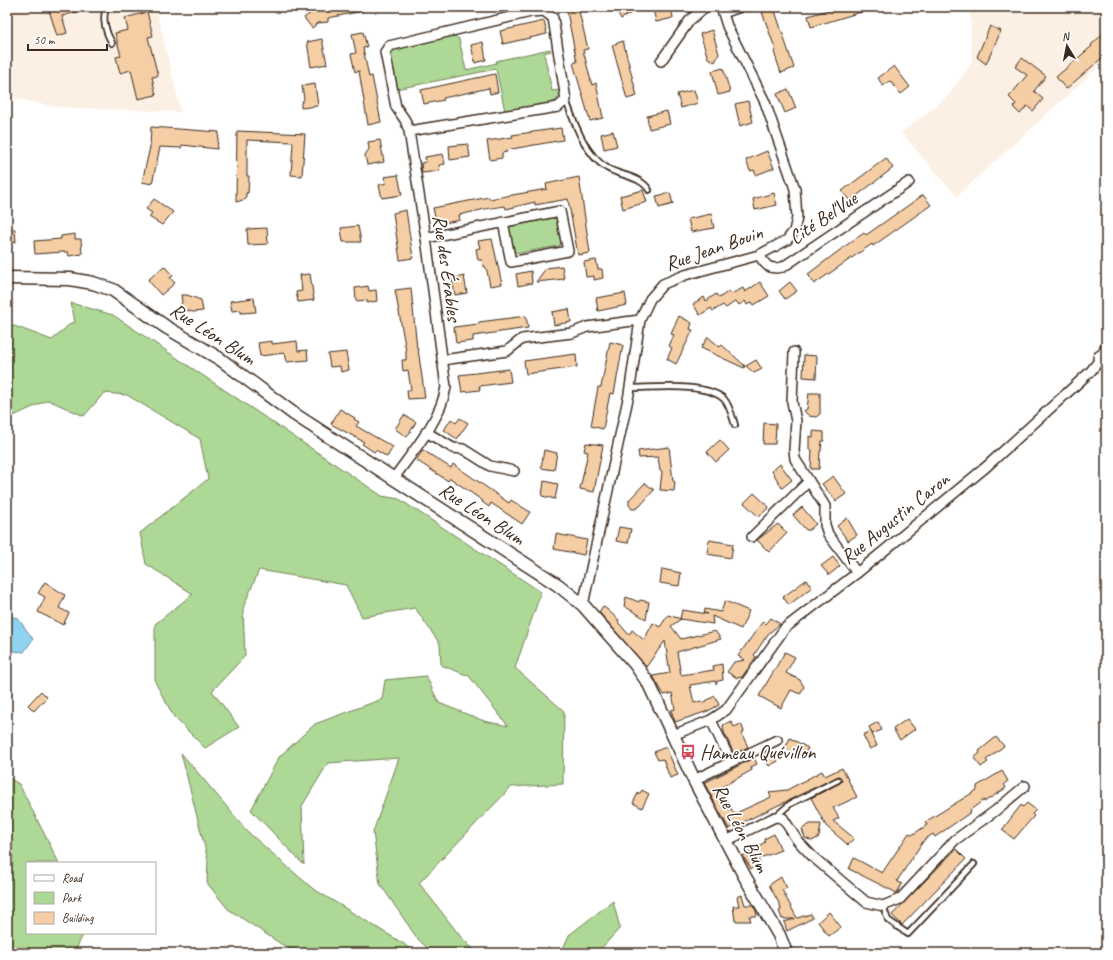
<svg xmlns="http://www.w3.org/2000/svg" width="1113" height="960" font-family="Caveat,sans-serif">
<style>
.built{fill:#fcf0e4}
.green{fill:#aed895;stroke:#74815a}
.water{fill:#8fd3f1;stroke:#6d8f9d}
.building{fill:#f5cea5;stroke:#3b2a1e}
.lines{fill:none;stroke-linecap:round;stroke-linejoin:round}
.service-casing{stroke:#3b2a1e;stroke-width:8}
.minor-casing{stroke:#3b2a1e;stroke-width:12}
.tertiary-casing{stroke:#3b2a1e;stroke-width:15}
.trunk-casing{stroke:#3b2a1e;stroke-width:18}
.service{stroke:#fff;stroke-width:4.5}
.minor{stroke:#fff;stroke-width:9}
.tertiary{stroke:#fff;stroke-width:12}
.trunk{stroke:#fff;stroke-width:15}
.labels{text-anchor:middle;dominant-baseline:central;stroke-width:3.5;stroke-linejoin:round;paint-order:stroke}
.street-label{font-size:20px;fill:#3b2a1e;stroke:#fff}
.poi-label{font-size:20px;fill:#3b2a1e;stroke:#fff;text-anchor:start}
</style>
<rect width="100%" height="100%" fill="#fff"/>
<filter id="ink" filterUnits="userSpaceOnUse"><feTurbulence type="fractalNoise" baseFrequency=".025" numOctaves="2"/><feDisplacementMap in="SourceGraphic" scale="8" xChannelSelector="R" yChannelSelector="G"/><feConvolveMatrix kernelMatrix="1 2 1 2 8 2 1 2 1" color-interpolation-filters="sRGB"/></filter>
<g filter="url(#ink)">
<g class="built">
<polygon points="7,7 156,7 181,112 54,107 7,96"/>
<polygon points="970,7 1106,7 1106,60 957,196 901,133 948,96 972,62"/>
</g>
<g class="green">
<path d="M455,36L459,39L466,70L497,63L496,61L550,49L551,51L544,53L552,91L560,90L559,97L552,104L505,111L496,69L396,89C394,76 384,53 399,47V51H401V46Z"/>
<polygon points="552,218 557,219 562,242 559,246 519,253 513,251 508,229 509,227"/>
<polygon points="7,298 10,299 9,324 52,340 71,323 75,322 71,303 113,315 382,496 399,499 541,592 515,668 564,711 563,784 511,787 419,883 461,937 477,953 432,953 417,938 380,884 373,832 399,758 328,763 302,806 304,865 251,810 279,757 315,724 382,699 385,680 426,676 439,703 484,721 508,726 469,676 441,665 440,644 415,608 362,617 346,585 259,570 243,608 245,656 212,691 239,727 205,748 174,717 155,682 155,624 193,594 146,564 140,533 208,479 200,439 127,395 104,393 84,416 48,400 7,419"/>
<polygon points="181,753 250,834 312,888 404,944 415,953 298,953 281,944 228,909 207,883 208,860"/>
<polygon points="7,777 19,784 59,863 27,863 27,933 84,933 74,953 7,953"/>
<polygon points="613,901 620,928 597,953 561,953 569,935"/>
</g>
<polygon class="water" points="7,606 13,618 17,617 33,639 24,652 11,651 7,648"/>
<g class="building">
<polygon points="48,7 84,7 84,10 62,16 67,33 57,36"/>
<polygon points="321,7 363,7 363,11 328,18 328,22 318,23 312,28 304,18 312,12 321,10"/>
<polygon points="566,7 578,7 588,49 583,50 592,85 596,83 603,118 590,121 573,63 577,62"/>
<polygon points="615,7 641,7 621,19"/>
<polygon points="662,7 671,7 673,18 656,22 653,9"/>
<polygon points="838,7 871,7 871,9 811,27 808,16"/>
<polygon points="774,8 794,68 781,73 774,52 776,51 762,12"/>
<polygon points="147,12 153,36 148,37 158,76 152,77 156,95 138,99 131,70 120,73 116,57 121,56 115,33 128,30 125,18"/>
<polygon points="544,21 547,34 503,44 500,31"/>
<polygon points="990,26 1001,31 986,64 977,57"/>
<polygon points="712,30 719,54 715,62 708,58 700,34"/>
<polygon points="1106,31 1106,63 1102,58 1066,89 1056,77 1092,46 1091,45"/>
<polygon points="363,32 367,47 363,48 369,77 372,76 381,122 368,125 359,71 355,72 351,54 356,53 352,34"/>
<polygon points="322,39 327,64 311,67 307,42"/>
<polygon points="623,41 637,96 627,99 612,45"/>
<polygon points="483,42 486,60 475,63 471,45"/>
<polygon points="1022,58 1046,76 1034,91 1043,99 1033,111 1027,106 1020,114 1013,107 1016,104 1009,97 1027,75 1015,67"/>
<polygon points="894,66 910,87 901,94 890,81 883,86 878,78"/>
<polygon points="723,68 730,92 718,95 712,71"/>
<polygon points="495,74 498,92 490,94 489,88 443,98 444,100 424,104 421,90"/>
<polygon points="315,84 318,106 301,108 301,103 304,99 302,86"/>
<polygon points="788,89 796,108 785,113 777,94"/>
<polygon points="694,90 698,103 681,108 677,94"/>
<polygon points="748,101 753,122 740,126 735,104"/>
<polygon points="667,111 670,124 649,129 647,116"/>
<polygon points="151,127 219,132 217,149 182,145 181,148 160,147 152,184 142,182 150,147"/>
<polygon points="561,128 563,140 506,150 507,152 502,153 502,158 490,160 487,141 513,137 512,135"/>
<polygon points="237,131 305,134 302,176 291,175 293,142 247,140 247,176 249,176 248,193 246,193 246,199 236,202"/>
<polygon points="613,131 617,146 604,149 601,134"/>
<polygon points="380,140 384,162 367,165 365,155 369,149 368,142"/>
<polygon points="468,144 470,157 450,160 449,146"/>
<polygon points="767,151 774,168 756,175 754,170 750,171 746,160"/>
<polygon points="443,154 445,164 439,165 440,171 422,173 421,163 426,162 425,157"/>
<polygon points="886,158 893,168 850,201 842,191"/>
<polygon points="398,175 402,195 382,198 379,185 386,183 384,177"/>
<polygon points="579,177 590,253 578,255 568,199 535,205 535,202 506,209 505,206 485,209 459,215 460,220 450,222 443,223 435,217 433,208 489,197 489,199 547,189 546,184"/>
<polygon points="643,190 647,202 623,209 620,196"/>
<polygon points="670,193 673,204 659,208 656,196"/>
<polygon points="774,193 777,205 755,210 753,199"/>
<polygon points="923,195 931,205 873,246 872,244 814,284 808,274 852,241 864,233 866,235"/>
<polygon points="154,199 173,212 162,225 149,217 152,213 146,209"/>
<polygon points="406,210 413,258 400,260 393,213"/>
<polygon points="711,214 714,228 691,232 688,219"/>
<polygon points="358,226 361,242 343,242 341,228"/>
<polygon points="267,228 268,244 248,245 247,229"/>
<polygon points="7,229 15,229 16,242 7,243"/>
<polygon points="75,234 75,239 81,239 82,254 69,256 68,252 63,252 35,254 34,241 61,239 61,236"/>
<polygon points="492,239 502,284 490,286 487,271 485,266 483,266 482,260 478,260 476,249 480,248 478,241"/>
<polygon points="596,260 598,269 602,269 603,278 594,280 594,276 586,277 584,262"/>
<polygon points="164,266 173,276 170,278 175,283 161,295 148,280"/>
<polygon points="562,266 564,279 536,282 546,268"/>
<polygon points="531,271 532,283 518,286 516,274"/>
<polygon points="310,274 314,300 298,302 296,292 302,291 300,275"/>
<polygon points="464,276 467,293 455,295 452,279"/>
<polygon points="760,282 769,296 754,305 752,302 747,305 745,301 739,305 736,301 726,308 723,305 713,311 711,308 700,315 693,304 704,297 706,301 716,294 719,298 729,291 731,294 743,288 745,292"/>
<polygon points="790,282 797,291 785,299 779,291"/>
<polygon points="368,286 369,291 376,290 377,301 367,303 367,300 356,301 355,288"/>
<polygon points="411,288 417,349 418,349 425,398 408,399 407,390 411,390 408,370 403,371 402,360 406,360 406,351 395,290"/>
<polygon points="625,293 627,305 598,311 596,298"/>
<polygon points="181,295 187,295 201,300 203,311 193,312 179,308 182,302"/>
<polygon points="254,298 256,312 241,313 241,310 232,311 230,301"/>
<polygon points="569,309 571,322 554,325 552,312"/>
<polygon points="526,316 528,328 473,336 473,341 456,343 454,327 479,324 479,322"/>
<polygon points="679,316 692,323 690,329 693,330 676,364 667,359 672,348 669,346 674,335 671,334"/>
<polygon points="708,337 720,347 722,345 745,366 744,368 701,348"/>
<polygon points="272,341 272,344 297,341 298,351 307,350 308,360 287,362 285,353 260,356 258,343"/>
<polygon points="610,342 623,345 614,394 610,393 603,429 591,426 598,387 601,387"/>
<polygon points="346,352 349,370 341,372 340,366 330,367 328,354"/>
<polygon points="576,354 577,367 526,374 524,361"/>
<polygon points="804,355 817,356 816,378 803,377"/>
<polygon points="756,360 762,369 754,373 746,366"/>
<polygon points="509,369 511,382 479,386 480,390 462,392 459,375"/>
<polygon points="809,393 820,393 820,414 816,417 809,416 804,411 807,409"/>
<polygon points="340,409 355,418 354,419 359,422 356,426 393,447 387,457 376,450 374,452 362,444 364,442 331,424"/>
<polygon points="404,415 416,422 407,437 395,429"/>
<polygon points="460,418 468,423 457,439 444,430 451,419 456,423"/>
<polygon points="764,423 776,424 775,444 763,444"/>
<polygon points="813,431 824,432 824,441 822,441 821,451 820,451 819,469 811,469 812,450 809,450 809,436 813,437"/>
<polygon points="720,440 729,450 716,462 707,452"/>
<polygon points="586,443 603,445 594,492 580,489 588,452 584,451"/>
<polygon points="669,447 673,481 675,482 674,491 660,490 662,471 660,471 658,457 639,458 638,451"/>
<polygon points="423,450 451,468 453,464 509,503 511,500 530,512 522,524 491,503 489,507 482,502 483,501 450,478 448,481 416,460"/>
<polygon points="544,450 557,453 554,470 541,468"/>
<polygon points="780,464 792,480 782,488 772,471"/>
<polygon points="833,476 846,494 836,501 822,484"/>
<polygon points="544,481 558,484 555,499 542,496"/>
<polygon points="645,483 654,490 640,506 635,509 632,509 629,505 629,500"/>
<polygon points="754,493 769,507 759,517 744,503"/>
<polygon points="802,507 816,524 809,530 806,530 793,515"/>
<polygon points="847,518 857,535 848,541 837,526"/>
<polygon points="778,524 787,533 769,552 757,540"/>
<polygon points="619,527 631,529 628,543 616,541"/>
<polygon points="556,534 587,540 584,555 554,549"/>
<polygon points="709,540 733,544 731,558 707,554"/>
<polygon points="833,557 840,566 829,575 821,566"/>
<polygon points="662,569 681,573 679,586 660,583"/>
<polygon points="806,580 812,587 789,605 783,597"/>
<polygon points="45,582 65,595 59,608 69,613 63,625 38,612 45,597 38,593"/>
<polygon points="626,597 639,602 640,600 649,602 646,619 624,606"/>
<polygon points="725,601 749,611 741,629 712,616 713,624 680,619 682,610 708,614 704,613 705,609 721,612"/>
<polygon points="603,606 619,620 618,622 629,635 632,630 644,640 653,623 660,627 668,615 681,619 671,626 681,639 715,631 721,639 677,652 681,675 714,670 713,666 722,664 723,680 718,681 716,684 716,681 690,685 694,703 701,701 702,703 715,696 719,705 708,711 675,722 671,710 675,709 672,693 664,695 653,676 670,673 665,641 646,667 599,612"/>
<polygon points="771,618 780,624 768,634 754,655 756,657 742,677 737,678 727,672 734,662 745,660 738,656 763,621 766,624"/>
<polygon points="785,652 795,657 786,673 800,680 804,687 800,694 791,690 781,708 759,696"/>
<polygon points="41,691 47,697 34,711 28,705"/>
<polygon points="907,719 915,729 900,740 893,729"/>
<polygon points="731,721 734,727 741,724 744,731 742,734 748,747 734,754 724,732 723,725"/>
<polygon points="878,722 882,730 872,734 869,727"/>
<polygon points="871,731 877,746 870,749 863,735"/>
<polygon points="996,737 1004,746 986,760 988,762 981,767 974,758 980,753 979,751"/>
<polygon points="790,738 808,748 803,758 785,748"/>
<polygon points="666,747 678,775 670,778 663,759 658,760 654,752"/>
<polygon points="771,749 778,761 769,766 762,754"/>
<polygon points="754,758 757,764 751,767 752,770 720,788 734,814 771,797 769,792 787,790 822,771 825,776 842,768 857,797 833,808 839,818 833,821 854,838 848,845 826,826 811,798 840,783 842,780 839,776 729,829 704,783"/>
<polygon points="1002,771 1008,781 1004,784 1006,788 984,802 984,800 970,810 971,812 935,837 933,834 924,840 897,881 902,884 897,893 849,869 854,858 882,873 909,833 912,835 927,825 925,822 977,790 977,786"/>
<polygon points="642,790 649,794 642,808 633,803 638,793 640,793"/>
<polygon points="1027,803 1036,810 1032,814 1034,816 1014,839 1002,830 1021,805 1023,807"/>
<polygon points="810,824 821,824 819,837 812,841 805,838 802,829"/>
<polygon points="774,834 781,850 758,859 760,863 751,869 743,856 765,842 764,839"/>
<polygon points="956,849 966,859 902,925 892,915"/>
<polygon points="781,877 787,888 782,890 797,918 811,914 813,918 787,931 784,922 795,919 782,919 779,911 781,910 780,905 769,885"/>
<polygon points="742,895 745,905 753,905 756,911 757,916 749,916 751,921 735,921 733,906 739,906 737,897"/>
<polygon points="829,912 841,927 829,936 818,922"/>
</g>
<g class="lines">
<defs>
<g id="service">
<path d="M107,7C101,17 106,33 112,43"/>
<path d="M566,100C574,122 585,155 607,168C620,176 641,176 649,190"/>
<path d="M630,388C654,388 706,382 724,399C730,406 732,416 735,425"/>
<polyline points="776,816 790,804 838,780"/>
<polyline points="883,906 888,920 908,934 974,864"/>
</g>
<g id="minor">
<polyline points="723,13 740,7"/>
<polyline points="661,61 690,20 705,7"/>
<polyline points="426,238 560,211 568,251 511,262 503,222"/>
<path d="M759,255C766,266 769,270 783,267L909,182"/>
<polyline points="794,352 792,402 796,421 794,450 795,459 825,506 825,525 828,534 857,573"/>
<polyline points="442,360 507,351 522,339 572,333 587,327 640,320"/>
<polyline points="426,432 453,448 463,449 490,466 514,471"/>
<path d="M394,478C413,451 441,420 446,387L426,238L409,131L405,120L396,107L385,52L389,46L531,12L544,11L553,18L566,100L558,107L409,131"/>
<polyline points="752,537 809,481"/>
<polyline points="583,605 629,394 640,320 650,299 663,284 685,275 759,255 787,240 794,231 797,218 795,189 765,102 727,26 721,7"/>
<polyline points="673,735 711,720 726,710 785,628 857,573 986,467 1091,371 1101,358 1106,345"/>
<polyline points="731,762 777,740"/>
<polyline points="694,780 731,762 711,720"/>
<polyline points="726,841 775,817 783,818 797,840 813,857 866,902 883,906 900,899 955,840 995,811 1025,786"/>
</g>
<polyline id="tertiary" points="7,278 70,279 93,283 113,290 166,327 220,359 294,414 558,585 583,605 635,664 649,684 694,780 745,877 779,935 786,953"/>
<polyline id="trunk" points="1101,358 1106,359"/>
</defs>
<use href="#service" class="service-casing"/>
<use href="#minor" class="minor-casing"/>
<use href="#tertiary" class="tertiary-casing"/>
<use href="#trunk" class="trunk-casing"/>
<use href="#service" class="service"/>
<use href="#minor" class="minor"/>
<use href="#tertiary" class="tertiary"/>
<use href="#trunk" class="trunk"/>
</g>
</g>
<defs>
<symbol id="bus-bare" viewBox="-9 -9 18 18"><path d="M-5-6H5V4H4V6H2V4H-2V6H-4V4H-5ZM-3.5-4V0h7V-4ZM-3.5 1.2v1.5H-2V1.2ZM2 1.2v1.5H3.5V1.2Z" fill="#d1495b" stroke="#fff" stroke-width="2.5" paint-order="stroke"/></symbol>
</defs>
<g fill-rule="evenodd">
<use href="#bus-bare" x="677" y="741" width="22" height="22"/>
</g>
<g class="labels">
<g class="street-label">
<text transform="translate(823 218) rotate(-34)">Cité Bel'Vue</text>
<text transform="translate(714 248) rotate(-19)">Rue Jean Bouin</text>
<text transform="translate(447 268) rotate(82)">Rue des Érables</text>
<text transform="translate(213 334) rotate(33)">Rue Léon Blum</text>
<text transform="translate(482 514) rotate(33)">Rue Léon Blum</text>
<text transform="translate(895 518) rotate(-39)">Rue Augustin Caron</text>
<text transform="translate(741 828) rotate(62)">Rue Léon Blum</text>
</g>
<g class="poi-label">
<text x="700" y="752">Hameau Quévillon</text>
</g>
</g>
<rect width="1113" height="960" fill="none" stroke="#fff" stroke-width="24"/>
<rect x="12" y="12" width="1089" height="936" fill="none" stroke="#3b2a1e" stroke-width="1.5" filter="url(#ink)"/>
<rect x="26" y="862" width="130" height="72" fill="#ffffff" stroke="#b1aaa5"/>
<rect x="34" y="875" width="20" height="6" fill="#ffffff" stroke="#b1aaa5"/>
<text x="62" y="882" font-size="12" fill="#3b2a1e">Road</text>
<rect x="34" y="892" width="20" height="12" fill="#aed895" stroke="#b1aaa5"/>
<text x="62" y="902" font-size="12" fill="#3b2a1e">Park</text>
<rect x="34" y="912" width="20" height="12" fill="#f5cea5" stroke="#b1aaa5"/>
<text x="62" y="922" font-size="12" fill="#3b2a1e">Building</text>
<g transform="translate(1067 46) rotate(350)" stroke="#ffffff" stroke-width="3" paint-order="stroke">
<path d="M0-3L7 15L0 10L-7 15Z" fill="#3b2a1e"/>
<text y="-6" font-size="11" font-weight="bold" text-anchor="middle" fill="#3b2a1e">N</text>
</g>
<path d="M28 44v6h79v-6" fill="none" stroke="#3b2a1e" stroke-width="2"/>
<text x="34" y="44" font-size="12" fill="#3b2a1e" stroke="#ffffff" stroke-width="3" paint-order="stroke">50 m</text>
</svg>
